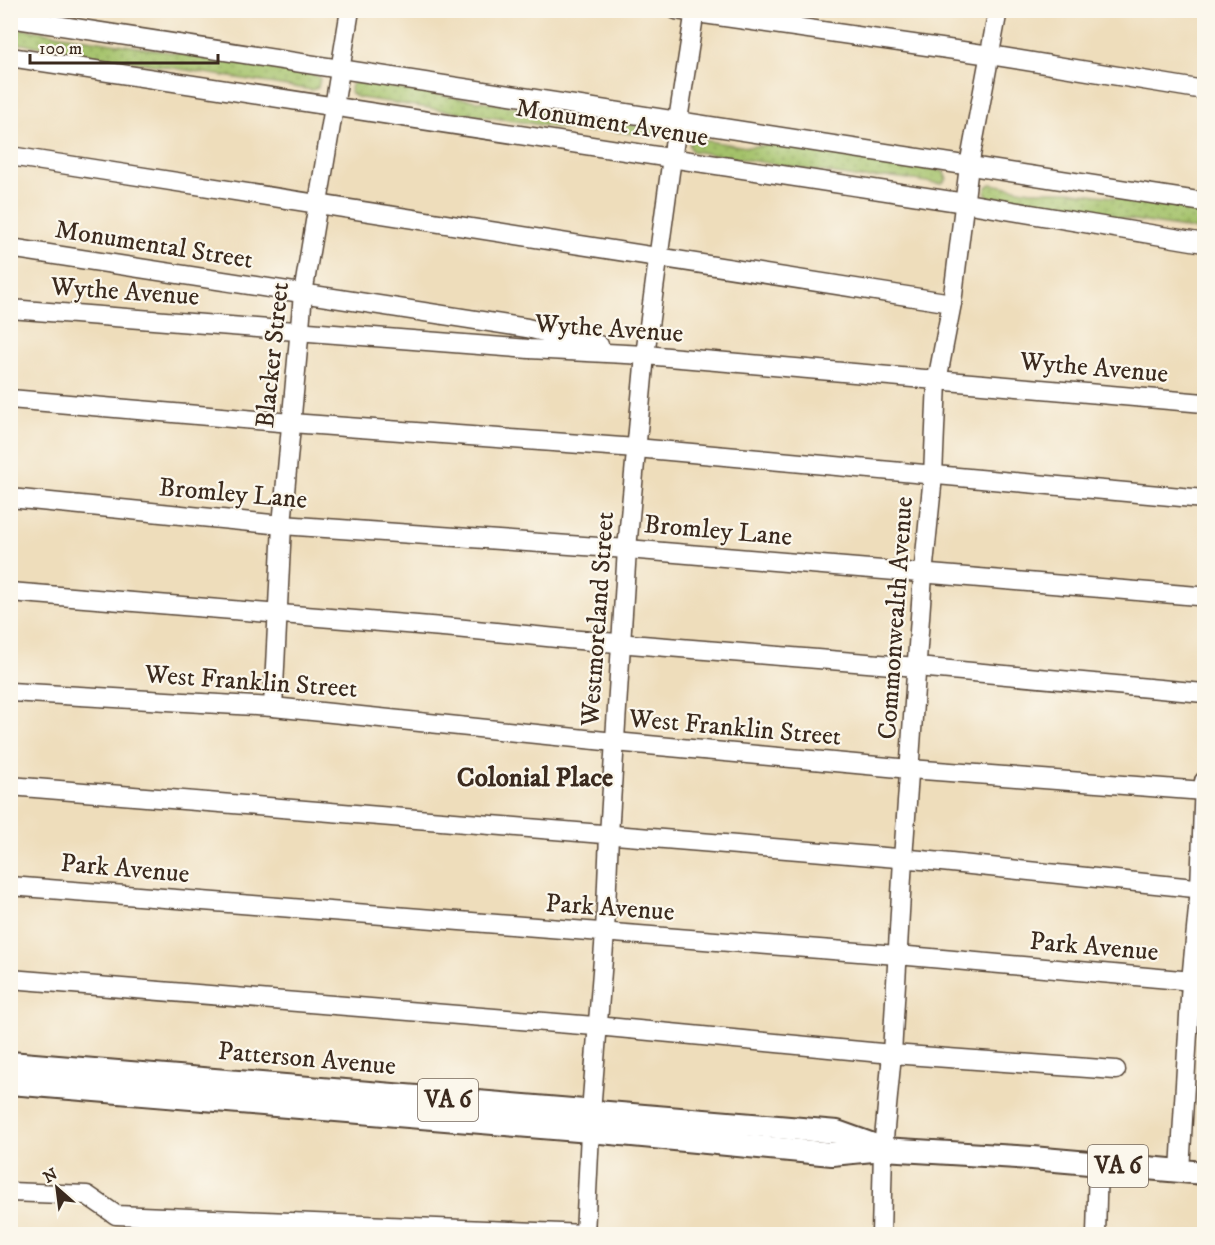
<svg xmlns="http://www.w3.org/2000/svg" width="1215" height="1245" font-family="'IM FELL DW Pica',serif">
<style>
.grass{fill:url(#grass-dots);stroke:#707644;stroke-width:1.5}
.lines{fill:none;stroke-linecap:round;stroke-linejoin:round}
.minor-casing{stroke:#564536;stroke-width:21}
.major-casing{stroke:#564536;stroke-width:26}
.minor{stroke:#fff;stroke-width:18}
.major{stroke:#fff;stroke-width:22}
.labels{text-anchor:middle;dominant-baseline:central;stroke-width:4.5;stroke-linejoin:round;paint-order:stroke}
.shield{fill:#fbf7ec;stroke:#75685c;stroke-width:1.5}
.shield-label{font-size:24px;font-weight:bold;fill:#3b2a1e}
.street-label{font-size:26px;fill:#3b2a1e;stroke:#fbf7ec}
.neighbourhood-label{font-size:27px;font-weight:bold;fill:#3b2a1e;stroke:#fbf7ec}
</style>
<defs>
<pattern id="grass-dots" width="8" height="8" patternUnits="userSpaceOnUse" patternTransform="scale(1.5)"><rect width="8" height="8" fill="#a4c26a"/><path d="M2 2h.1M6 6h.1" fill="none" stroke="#879e57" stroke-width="1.8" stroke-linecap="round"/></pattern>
</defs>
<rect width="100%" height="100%" fill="#fbf7ec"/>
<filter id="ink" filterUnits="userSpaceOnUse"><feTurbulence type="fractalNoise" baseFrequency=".0167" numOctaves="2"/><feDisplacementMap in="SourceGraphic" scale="12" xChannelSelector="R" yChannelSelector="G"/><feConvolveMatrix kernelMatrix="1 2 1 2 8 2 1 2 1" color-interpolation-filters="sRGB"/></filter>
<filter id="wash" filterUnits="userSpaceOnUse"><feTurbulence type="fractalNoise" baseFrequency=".008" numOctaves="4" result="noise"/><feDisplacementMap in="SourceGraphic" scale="24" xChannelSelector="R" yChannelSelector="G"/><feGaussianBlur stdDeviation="1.35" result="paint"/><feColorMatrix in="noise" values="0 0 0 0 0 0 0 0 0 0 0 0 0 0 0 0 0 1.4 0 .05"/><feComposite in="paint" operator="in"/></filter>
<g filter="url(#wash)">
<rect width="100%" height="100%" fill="#edb"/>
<g class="grass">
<polygon points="17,28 315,75 320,78 318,88 312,90 16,43 11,40 11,32"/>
<polygon points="357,82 658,129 661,133 657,137 606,130 588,132 361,98 354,96 350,92 352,84"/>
<polygon points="695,139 747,147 776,144 943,171 947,179 941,184 893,177 861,178 692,151 689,145 691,141"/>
<polygon points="991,184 1031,191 1069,191 1204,210 1204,231 988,197 985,192 987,187"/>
</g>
</g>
<g filter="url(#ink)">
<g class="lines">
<defs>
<g id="minor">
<polyline points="676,10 990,55 1204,90"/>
<polyline points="10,18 1204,202"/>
<polyline points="10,57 965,203 1204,243"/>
<polyline points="10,156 952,303"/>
<polyline points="10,248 527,328 599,345"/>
<polyline points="10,309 529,349 645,355 1204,403"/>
<polyline points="10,399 291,423 636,448 1204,499"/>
<polyline points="10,498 282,525 627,549 1198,596 1204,599"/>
<polyline points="10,592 455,628 567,639 917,667 1204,693"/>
<polyline points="10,692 273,707 615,742 910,769 1204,791"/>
<polyline points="273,707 282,525 303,294 350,10"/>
<polyline points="10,786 922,860 1204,889"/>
<polyline points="10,886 897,955 1204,982"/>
<polyline points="10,979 607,1027 892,1054 1116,1070"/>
<polyline points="1180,1171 1191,981 1200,888 1204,781"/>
<polyline points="10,1192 87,1195 116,1215 585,1234"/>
<polyline points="585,1234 591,1112 605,933 609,835 627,549 645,355 670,172 695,10"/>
<polyline points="881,1234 883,1149 892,1054 903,859 923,575 933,476 937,381 952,303 969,166 998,10"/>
<polyline points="1096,1234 1098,1164"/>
</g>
<g id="major">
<polyline points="10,1063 837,1132 876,1146"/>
<polyline points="10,1083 590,1131 832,1154 883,1149 1032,1158 1204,1173"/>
</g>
</defs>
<use href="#minor" class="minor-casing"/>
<use href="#major" class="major-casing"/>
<use href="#minor" class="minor"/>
<use href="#major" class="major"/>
</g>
</g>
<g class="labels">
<g class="shield">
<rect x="418" y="1079" width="60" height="42" rx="4.5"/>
<rect x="1088" y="1145" width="60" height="42" rx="4.5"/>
</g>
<g class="shield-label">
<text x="448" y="1100">VA 6</text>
<text x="1118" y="1166">VA 6</text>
</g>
<g class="street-label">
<text transform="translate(612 123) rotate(9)">Monument Avenue</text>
<text transform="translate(154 245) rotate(9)">Monumental Street</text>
<text transform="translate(125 292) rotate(4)">Wythe Avenue</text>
<text transform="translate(609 329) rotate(4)">Wythe Avenue</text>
<text transform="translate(273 355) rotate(-84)">Blacker Street</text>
<text transform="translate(1094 368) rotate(5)">Wythe Avenue</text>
<text transform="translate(233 494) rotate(5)">Bromley Lane</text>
<text transform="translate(718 531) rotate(5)">Bromley Lane</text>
<text transform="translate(896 618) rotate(-86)">Commonwealth Avenue</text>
<text transform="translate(598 619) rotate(-86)">Westmoreland Street</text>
<text transform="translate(251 682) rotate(4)">West Franklin Street</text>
<text transform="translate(735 728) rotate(5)">West Franklin Street</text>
<text transform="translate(125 869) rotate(5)">Park Avenue</text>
<text transform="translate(610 908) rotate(4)">Park Avenue</text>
<text transform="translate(1094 947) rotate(5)">Park Avenue</text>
<text transform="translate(307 1059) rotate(5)">Patterson Avenue</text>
</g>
<g class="neighbourhood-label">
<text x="535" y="778">Colonial Place</text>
</g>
</g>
<rect width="1215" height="1245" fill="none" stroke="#fbf7ec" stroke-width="36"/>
<g transform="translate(57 1188) rotate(332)" stroke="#fbf7ec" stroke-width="4.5" paint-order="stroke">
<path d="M0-4.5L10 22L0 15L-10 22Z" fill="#3b2a1e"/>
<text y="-9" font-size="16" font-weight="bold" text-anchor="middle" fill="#3b2a1e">N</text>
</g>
<path d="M30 54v9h188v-9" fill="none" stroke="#3b2a1e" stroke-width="3"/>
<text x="39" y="54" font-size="18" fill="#3b2a1e" stroke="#fbf7ec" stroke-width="4.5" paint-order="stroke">100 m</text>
</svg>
